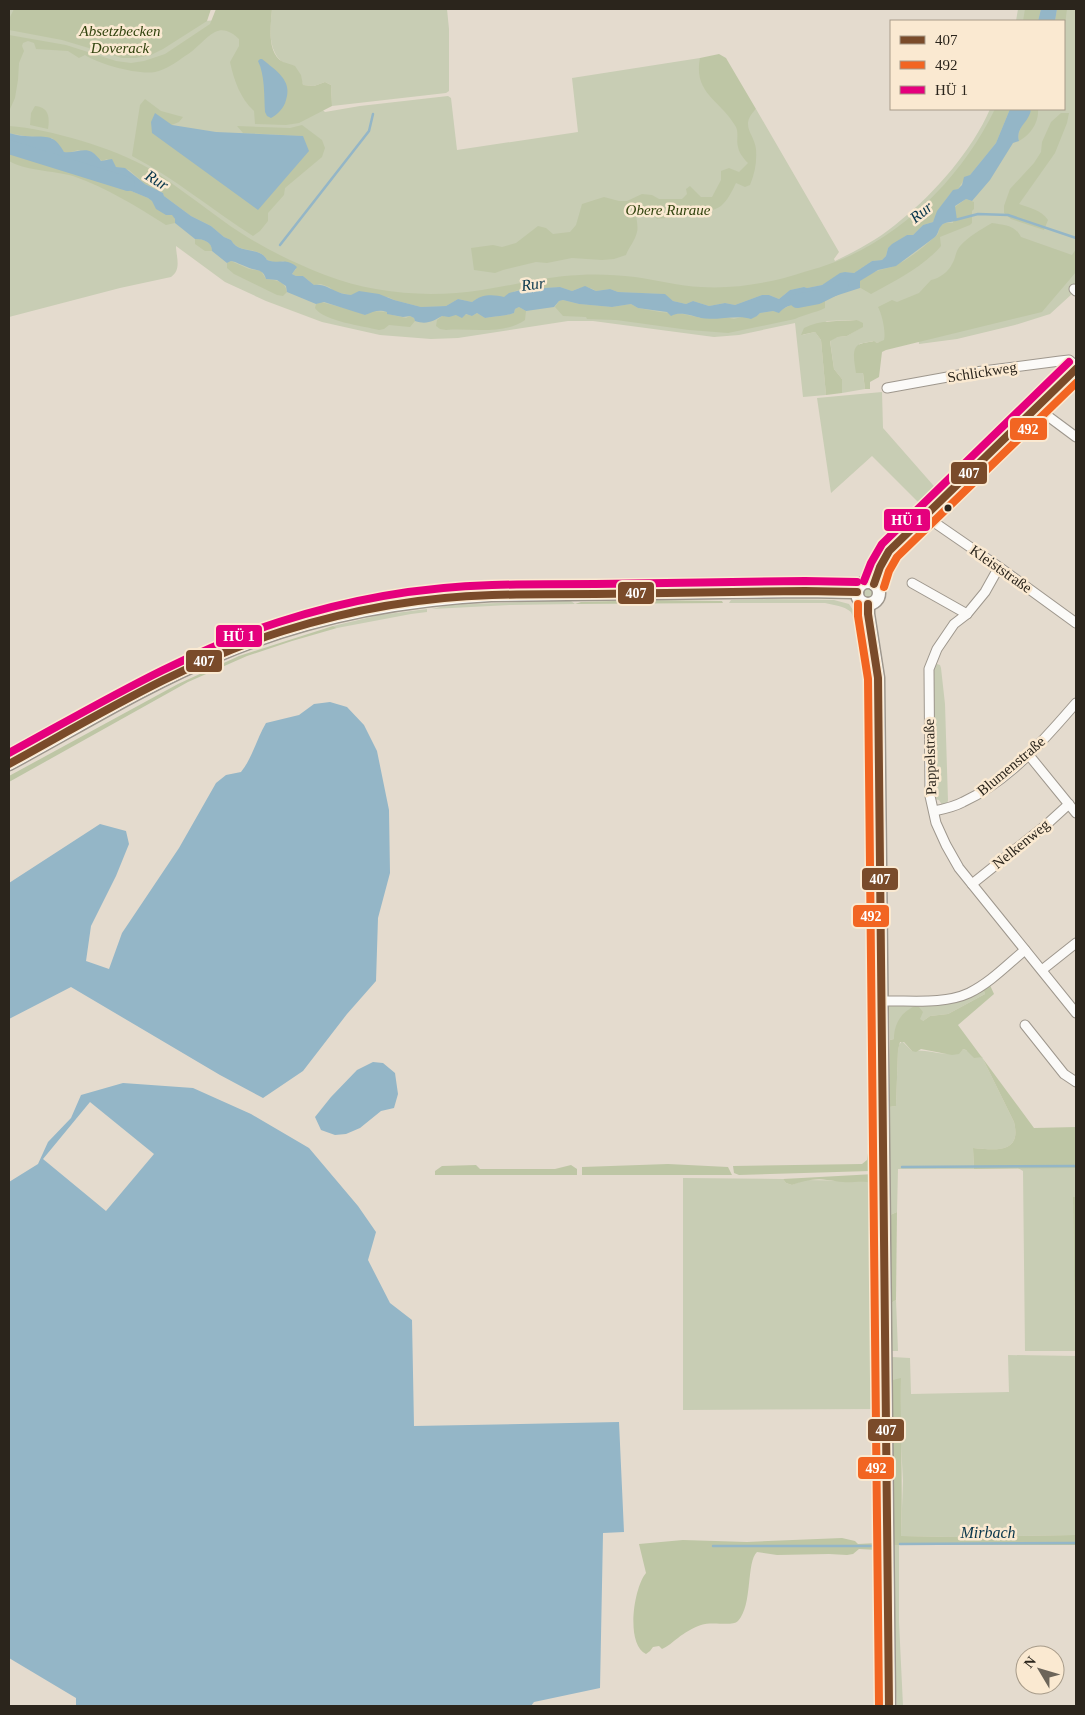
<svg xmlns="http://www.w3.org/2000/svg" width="1085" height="1715" font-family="'Times New Roman',serif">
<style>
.green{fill:#c8cdb4}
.forest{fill:#bec6a5}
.water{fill:#94b6c7;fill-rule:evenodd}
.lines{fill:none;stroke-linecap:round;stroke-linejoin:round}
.stream{stroke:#94b6c7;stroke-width:2.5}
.river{stroke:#94b6c7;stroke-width:14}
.street-casing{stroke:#9e978d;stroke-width:11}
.secondary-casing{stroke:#9e978d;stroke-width:15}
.street{stroke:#fbfaf8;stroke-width:9}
.secondary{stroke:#fbfaf8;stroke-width:12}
.bus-1-casing{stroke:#fae9d1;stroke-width:11}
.bus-2-casing{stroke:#fae9d1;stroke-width:11}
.bus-3-casing{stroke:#fae9d1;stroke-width:11}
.bus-1{stroke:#7a4b2a;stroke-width:8}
.bus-2{stroke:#f26522;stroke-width:8}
.bus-3{stroke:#e5007d;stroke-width:8}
.bus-dot{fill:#2b251c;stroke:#fae9d1;stroke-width:2}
.labels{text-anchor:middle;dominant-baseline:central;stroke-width:5;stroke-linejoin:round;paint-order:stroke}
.park-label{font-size:15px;font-style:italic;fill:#31430d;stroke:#fae9d1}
.street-label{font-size:15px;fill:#2b251c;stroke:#fae9d1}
.water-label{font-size:16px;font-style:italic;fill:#08354b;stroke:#fae9d1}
.line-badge{stroke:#fae9d1;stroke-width:2}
.badge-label{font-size:14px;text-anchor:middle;font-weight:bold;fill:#fff}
</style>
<rect width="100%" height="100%" fill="#e4dbce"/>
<g class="green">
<path d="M9,9H148L205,21L219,20L325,112L360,106L448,96L451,98L457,150L578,132L572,78L700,58L751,113L756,109L839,252L834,259L835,261C858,250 882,237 901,220C935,193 973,149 990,109H1064V21H1016L1018,9H1076V280L1073,293L1050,314L1015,325L957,339L919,344L918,332L877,343L873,341L859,344L865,389L842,393V379L834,369L830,340L838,337L847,336L862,327L857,320L827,321L802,335L815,332L821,340L826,395L803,397L795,323L739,335L714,337L593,321H568L458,338L431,339L380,335L322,322L266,301L225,282L176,246C176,256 182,270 171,277L120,288L9,317Z"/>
<path d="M272,9H447L449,29V91L446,93L332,106L331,85L325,82L314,86L303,85C298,64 282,68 275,53C268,39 271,23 272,9Z"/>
<polygon points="882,392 883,428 940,493 924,508 872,456 831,493 817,398"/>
<circle cx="868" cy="593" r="6"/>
<path d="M767,599L834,600L849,604L857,616L862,619L871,653L874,729H870V680L868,655L851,612C844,606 834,605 825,603H729L731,600Z"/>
<polygon points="543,601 571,601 575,604 510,605 432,609 449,605"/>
<polygon points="427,609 427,612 411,614 337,628 333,626 380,615"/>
<polygon points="937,664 940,665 941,668 945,704 948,801 945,805 942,805 939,800 935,799 934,786 932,672 934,666"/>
<polygon points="983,988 985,994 948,1014 930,1016 923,1021 921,1021 911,1008 906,1013 894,1039 890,1040 889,1004 945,1003"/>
<path d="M902,1041L912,1051C928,1048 949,1060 963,1049L982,1057L1014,1122C1022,1154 995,1150 973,1148L974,1169H898L897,1212L890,1215L889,1107L896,1106L898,1050L899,1045Z"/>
<polygon points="1018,1168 1076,1168 1076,1197 1073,1197 1075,1351 1025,1351 1023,1171"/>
<polygon points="875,1174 877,1176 880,1409 683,1410 683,1178 783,1179 786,1183 792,1185 804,1180 866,1181 871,1183 875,1192"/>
<polygon points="896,1300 898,1351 891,1351 891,1303"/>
<polygon points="1008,1355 1076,1356 1075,1535 955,1537 901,1536 903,1481 900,1426 901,1379 892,1380 892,1357 910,1358 911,1394 1009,1392"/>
<polygon points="876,1413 880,1417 880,1521 885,1706 880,1706 879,1679"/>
<polygon points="893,1545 899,1545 899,1622 903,1706 897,1706 896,1691"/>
</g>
<g class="forest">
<polygon points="14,9 200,10 211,9 207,21 163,49 151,55 136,58 122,58 62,40 9,30 9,19"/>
<path d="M216,9H272C271,24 266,53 283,62C286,63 291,64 295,66L301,75L303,85L314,86L325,82L331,85L332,106L299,123L286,125L255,124L254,111C240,98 234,80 230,62L239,46V39C233,33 224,27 215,32C205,37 196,50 185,56C177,62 165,70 155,72C138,75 98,64 85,55L79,58L68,51L36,49L34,43L28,41L23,43L22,46L24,51L19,63L18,80L15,98L10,109L9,123V35L66,45L116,61L131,63L144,61L165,54L210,24Z"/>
<polygon points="1025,9 1041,9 1038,21 1023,21"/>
<polygon points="1057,9 1067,9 1064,32 1064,21 1055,21"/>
<path d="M719,54L726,58L756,109C739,126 754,133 756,149C757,162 755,173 750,185L745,187L736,183C732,191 728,200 721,206C709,215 673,217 657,219L646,207L638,208C634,216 639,224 637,232C635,241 629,247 626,255L614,259L602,260L572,258L547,263L536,262L503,270L495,273L474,270L471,248L493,245L502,247L516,243L538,226L546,228L553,234L570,232L576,225L582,204L604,197L619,201H627L642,194L652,195L659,199H682L687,194L686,189L690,186L701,197H712L721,180V171L729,168L739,172L748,163C744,159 739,153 738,147C736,140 739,134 736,127C721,100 693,94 700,58Z"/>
<path d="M145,99L161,111L183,117L179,122L152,133L303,136L243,133L237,126L290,128L302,125L322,140L325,148L322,157L285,188L284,195L268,213V221L260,231L253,236C212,210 176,179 132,156L140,105Z"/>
<path d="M35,106C48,107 50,116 48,129L30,125L31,113Z"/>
<path d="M995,109H1010L996,143L970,175L963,181L958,189C948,191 938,213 933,222L923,225L913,235H907L888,248L886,256L882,260L872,261L854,273L845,272L822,285L807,288L804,287L790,290L779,299L769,295H762L735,305L725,303L709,306L693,301L686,304L673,301L664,294L618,292L610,289L596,291C588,285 581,287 572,291L560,287L544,288L538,291H530L525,289L515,291L504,298H478L472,302L458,299L446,306L421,307L394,300L388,297L351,295L335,292L329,287L321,284L314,285L303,276H296L292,274L296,269L283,261L277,263L267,260C260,245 239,255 231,240L224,237L211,226L191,216L164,196L163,193L145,184L129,170L116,167L107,159L102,161L92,152L78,150L68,153L64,152L52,138L25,136L9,133V126C50,129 114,148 150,169C176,185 198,203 222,220C253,243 289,261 325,275C375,294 429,298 482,290C515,285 547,276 580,275C598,274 617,275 635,277C657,280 679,286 701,287C735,289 771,283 804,272C814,269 825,266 835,262C905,235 963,175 995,109Z"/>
<path d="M1031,109H1038C1039,123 1030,135 1019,141C1016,129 1028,120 1031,109Z"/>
<path d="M1061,113H1069L1067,123L1055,153L1019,204C1030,208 1041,210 1048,220L1044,230L1011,219L1004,213V206L1010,189L1034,163L1041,152L1042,142L1051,122Z"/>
<path d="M16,153L58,159L102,173L108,175L119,186L148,198L173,215L175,219V223L166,225C136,206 107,188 73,176C54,171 23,170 9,161V155Z"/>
<path d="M966,199L974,202V209L972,211V223L970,225L940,237L941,246C923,267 895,281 871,294L859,287L860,281C871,272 876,271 888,268C904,264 923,247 935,237L938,234L940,226L945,223H953L955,207Z"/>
<path d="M992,223C1004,225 1015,225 1021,237L1072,255L1076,249V272L1042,312L886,350L882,352L879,377L870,382V389H865L863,373H856C855,365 851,350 858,345C862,343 869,342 874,341L877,343L884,340C886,332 882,314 878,307L892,300L897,302L919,293L931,280C939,279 949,271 952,264C956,258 955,252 960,246C969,236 980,230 992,223Z"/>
<path d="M195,239C204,239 212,242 212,251H205L195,244Z"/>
<path d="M231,261L249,269L261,271L266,279C276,280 285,281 287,292L283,296L277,295L234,274L227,268V263Z"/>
<path d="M824,293L829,298L825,299V308C815,313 805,314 795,319L728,333L689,330L616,320L587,319L586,317L563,316L555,307L559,301L563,300L579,304L612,307L631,304L638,308L660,312L683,314L702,318L725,317L734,319L745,316H757L760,313L773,311L777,312L793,304H808L817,296Z"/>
<path d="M321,302L352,310L365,315L373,311L387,312L388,314L406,318L410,316L414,318L415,321L410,327L389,325L384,329L379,330C363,326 323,321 315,308L316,304Z"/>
<path d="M519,307L526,311L525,320C504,335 471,328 446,330L440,329L436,326L437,320L442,316C452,317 463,312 472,316L477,313L485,318C495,316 504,317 514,313L515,309Z"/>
<path d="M857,320L863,323V327L847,336L838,337L830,341L834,369L842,379V393L826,395L821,340L815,332L801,335L804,328C821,319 838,322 857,320Z"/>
<path d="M528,582H780L777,586L502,589L271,630L265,628C305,615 346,604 387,596C434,587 481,584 528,582Z"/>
<polygon points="649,600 722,601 723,603 575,604 581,602"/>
<polygon points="333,626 337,628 292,641 247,656 188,682 9,782 9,776 178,684 239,656"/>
<polygon points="218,647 215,653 9,760 9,754 177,665"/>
<polygon points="870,765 874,766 878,1167 870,1171 739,1175 734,1173 733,1166 862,1164 867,1160 872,1125"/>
<path d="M989,983L994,994L958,1025L1034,1128L1076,1127V1168L974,1169L973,1148C995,1150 1022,1154 1014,1122L982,1057L974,1058L966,1050L963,1049L959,1054L952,1055L921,1049L916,1052L912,1051L904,1042H900L898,1050L896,1106L889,1107L890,1040L894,1039C894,1024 901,1012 915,1006L919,1007L923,1012L920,1019L923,1021L930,1016L948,1014L985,994L983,988Z"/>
<polygon points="668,1164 728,1167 732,1175 582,1175 582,1167"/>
<polygon points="476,1165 480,1169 555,1169 571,1165 577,1169 577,1175 435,1175 435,1171 442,1166"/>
<path d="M875,1174V1197L871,1183C863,1180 852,1183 843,1182C837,1182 833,1180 827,1180C815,1178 803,1181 792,1185L786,1183L783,1179Z"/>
<polygon points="1073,1197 1076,1197 1076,1351 1075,1351"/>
<polygon points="897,1212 896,1300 891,1303 890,1215"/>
<path d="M901,1378C900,1431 903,1483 901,1536L955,1537L1075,1535L1076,1545H893L892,1380Z"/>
<path d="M842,1538L855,1541L858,1544L877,1543L878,1550L859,1549L853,1554L847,1555L829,1554L777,1555L757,1552C746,1562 753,1605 738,1621C732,1627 713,1621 701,1625C694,1627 684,1633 678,1638C672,1642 669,1646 662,1649L659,1646L653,1647L650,1651L646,1654C625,1644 634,1587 646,1573L639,1544L683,1540L747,1542Z"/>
</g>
<g class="water">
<polygon points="1041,9 1057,9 1055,21 1038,21"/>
<path d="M260,59H262C275,70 293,80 286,100C284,108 278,114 271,118L267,116L265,112C264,96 265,75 258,61Z"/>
<path d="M1010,109H1031C1030,122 1015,127 1019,141L1013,143L990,180L972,201L966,199L955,206L957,220C952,223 944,221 941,226C938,229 939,233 935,237L896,266L878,270L860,281V288L829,298L824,293L817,296L806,305C795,303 786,305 779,313L773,311L760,313L757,316L751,319C739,314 715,321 701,318C692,316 680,311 671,316L667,312L638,308L631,304L612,307L579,304L563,300L559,301L554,307L526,311L519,307L515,309L514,313C504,317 495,316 485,318L477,313L472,316L466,314L462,318L456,315L449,317L442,316C433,321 427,325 415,321L414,318L410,316L403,317L387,314V312C378,309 373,312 365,315L324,302L316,304L287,292L286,286L277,280L266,279C263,268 255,271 247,267C241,265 237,262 231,261L227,263L212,251C212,242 204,239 195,239L175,223V219L172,215H166L156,209L152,201L148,198L119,186L108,175L102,173L58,159L16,153L9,155V133C14,134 20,136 25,136C45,138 53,132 64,152C73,154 84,147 92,152C95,154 99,158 101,161L112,159L116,167L125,168L145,184L163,193L164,196L191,216L211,226L224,237L231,240C239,255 260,246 267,260C282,265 284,257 297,267L292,274L296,276H303L314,285C325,284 329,289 338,292C342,294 347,294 351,295L359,291L379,294L394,300L421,307L446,306L458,299L472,302C481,294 493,294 504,297L509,293L525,289L530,291H538L544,288L560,287L572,291L585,286L596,291L610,289L618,292L665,294L673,301L686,304L693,301L709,306L725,303L735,305L762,295H769L779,299L790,290L804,287L807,288L822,285L840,273L845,272L854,273L872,261L882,260L886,256L888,248L892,244L907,235H913L923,225L933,222L937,211L953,190L958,189L962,185L964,177L970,175L996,143Z"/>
<polygon points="155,113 172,125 216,132 303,136 309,151 258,210 152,133 151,122"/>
<path d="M330,702L347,707L364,725L377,751L389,810L390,873L378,918L376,981L347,1014L303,1071L263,1098L220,1075L71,987L9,1019V883L100,824L126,831L129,844L116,876L91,926L86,961L109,969L122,933L179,848L216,783L226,775L241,772C253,757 256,740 266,723L299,715L314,704Z"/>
<polygon points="373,1062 383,1063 395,1073 398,1094 394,1108 381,1111 360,1128 346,1134 335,1135 321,1130 315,1117 331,1097 357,1070"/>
<path d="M123,1083L193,1088L251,1114L309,1148L358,1206L376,1232L368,1260L390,1303L412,1320L414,1426L619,1422L624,1532L603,1533L600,1688L534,1702L531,1706H76V1698L9,1658V1182L38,1164L48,1142L71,1118L81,1095ZM90,1102L154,1154L106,1211L43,1159Z"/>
</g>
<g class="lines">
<g class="stream">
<polyline points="955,220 978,214 1008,215 1076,238"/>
<polyline points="280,245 369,131 373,114"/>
<polyline points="902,1167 1076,1166"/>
<polyline points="876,1192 877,1250"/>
<polyline points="877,1264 877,1406"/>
<polyline points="900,1544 1076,1543"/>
<polyline points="713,1546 877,1546 879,1520 878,1419"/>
</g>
<g class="river">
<polyline points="9,147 128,184"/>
<polyline points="797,301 818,297 842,285"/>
</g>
<defs>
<g id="street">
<polyline points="1074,289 1076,291"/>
<polyline points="887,388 975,372 1060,361 1069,360 1076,366"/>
<polyline points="1037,408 1076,437"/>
<polyline points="925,516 999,567 1076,623"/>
<polyline points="999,567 985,592 967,614 954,624 937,649 929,669 930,796 936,823 946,845 959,868 1076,1013"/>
<polyline points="912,583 967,614"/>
<polyline points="1028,754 1076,813"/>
<path d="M934,811C944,809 954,807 963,802C1009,781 1044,740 1076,703"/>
<polyline points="972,884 1046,825 1069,804"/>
<polyline points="1042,970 1076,943"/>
<path d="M880,1001C909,1000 943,1005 969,993C990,983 1008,964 1025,950"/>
<polyline points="1025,1025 1064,1074 1076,1082"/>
</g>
<g id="secondary">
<circle cx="868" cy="593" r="11"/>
<path d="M874,584C877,572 881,562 889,551L1076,369"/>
<polyline points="868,604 868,614 878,678 889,1706"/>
<path d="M9,764C78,727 145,685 218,655C304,618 397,600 491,595L805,591L857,592"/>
</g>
</defs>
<use href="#street" class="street-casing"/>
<use href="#secondary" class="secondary-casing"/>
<use href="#street" class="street"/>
<use href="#secondary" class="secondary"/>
<defs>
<g id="bus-1">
<polyline points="874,584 880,567 889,551 1076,369"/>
<polyline points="868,604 868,614 878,678 889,1706"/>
<path d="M9,764C98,715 185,662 283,631C350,610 422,597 492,595C527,594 562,594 596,594C666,593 735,592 805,591L857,592"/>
</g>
<g id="bus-2">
<polyline points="884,587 889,571 897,557 1076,383"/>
<polyline points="858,604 858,616 868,679 879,1706"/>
</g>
<g id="bus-3">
<polyline points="864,581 871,563 882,544 1069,362"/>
<path d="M9,753C97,705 183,653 279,622C347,600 420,587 492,585C527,584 561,584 596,584C666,583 735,582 805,581L857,582"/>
</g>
</defs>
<use href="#bus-1" class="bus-1-casing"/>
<use href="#bus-2" class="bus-2-casing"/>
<use href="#bus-3" class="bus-3-casing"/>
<use href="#bus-1" class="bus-1"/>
<use href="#bus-2" class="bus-2"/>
<use href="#bus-3" class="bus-3"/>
</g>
<circle class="bus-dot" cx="948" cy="508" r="4.5"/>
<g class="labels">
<g class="park-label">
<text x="120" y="31">Absetzbecken<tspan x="120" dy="17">Doverack</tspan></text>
<text x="668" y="210">Obere Ruraue</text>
</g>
<g class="street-label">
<text transform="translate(982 372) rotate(-9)">Schlickweg</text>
<text transform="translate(1001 569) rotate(35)">Kleiststraße</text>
<text transform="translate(930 757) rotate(-92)">Pappelstraße</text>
<text transform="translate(1011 766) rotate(-40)">Blumenstraße</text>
<text transform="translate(1021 844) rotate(-39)">Nelkenweg</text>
</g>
<g class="water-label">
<text transform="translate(157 180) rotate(31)">Rur</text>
<text transform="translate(921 212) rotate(-39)">Rur</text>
<text transform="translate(533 284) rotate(-8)">Rur</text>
<text x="988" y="1532">Mirbach</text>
</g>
</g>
<g class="line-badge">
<rect x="1009" y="417" width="39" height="24" rx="5" fill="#f26522"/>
<rect x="950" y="461" width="38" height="24" rx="5" fill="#7a4b2a"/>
<rect x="883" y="508" width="48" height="24" rx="5" fill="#e5007d"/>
<rect x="617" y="581" width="38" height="24" rx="5" fill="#7a4b2a"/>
<rect x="215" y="624" width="48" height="24" rx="5" fill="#e5007d"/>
<rect x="185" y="649" width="38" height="24" rx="5" fill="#7a4b2a"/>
<rect x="861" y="867" width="38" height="24" rx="5" fill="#7a4b2a"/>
<rect x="852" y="904" width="38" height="24" rx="5" fill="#f26522"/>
<rect x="867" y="1418" width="38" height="24" rx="5" fill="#7a4b2a"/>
<rect x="857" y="1456" width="38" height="24" rx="5" fill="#f26522"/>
</g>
<g class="badge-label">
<text x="1028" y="434">492</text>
<text x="969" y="478">407</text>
<text x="907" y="525">HÜ 1</text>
<text x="636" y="598">407</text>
<text x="239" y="641">HÜ 1</text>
<text x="204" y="666">407</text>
<text x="880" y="884">407</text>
<text x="871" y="921">492</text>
<text x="886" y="1435">407</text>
<text x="876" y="1473">492</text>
</g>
<rect width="1085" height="1715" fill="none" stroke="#2b251c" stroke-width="20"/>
<rect x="890" y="20" width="175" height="90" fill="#fae9d1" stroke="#a79b89"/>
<rect x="900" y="36" width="25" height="8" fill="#7a4b2a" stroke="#a79b89"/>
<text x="935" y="45" font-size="15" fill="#2b251c">407</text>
<rect x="900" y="61" width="25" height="8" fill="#f26522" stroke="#a79b89"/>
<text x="935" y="70" font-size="15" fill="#2b251c">492</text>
<rect x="900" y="86" width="25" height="8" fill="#e5007d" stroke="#a79b89"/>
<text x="935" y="95" font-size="15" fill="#2b251c">HÜ 1</text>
<g transform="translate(1040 1670) rotate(308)"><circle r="24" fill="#fae9d1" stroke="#a79b89"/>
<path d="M0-4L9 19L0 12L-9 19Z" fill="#6c655a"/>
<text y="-8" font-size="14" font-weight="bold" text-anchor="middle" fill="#2b251c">N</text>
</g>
</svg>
